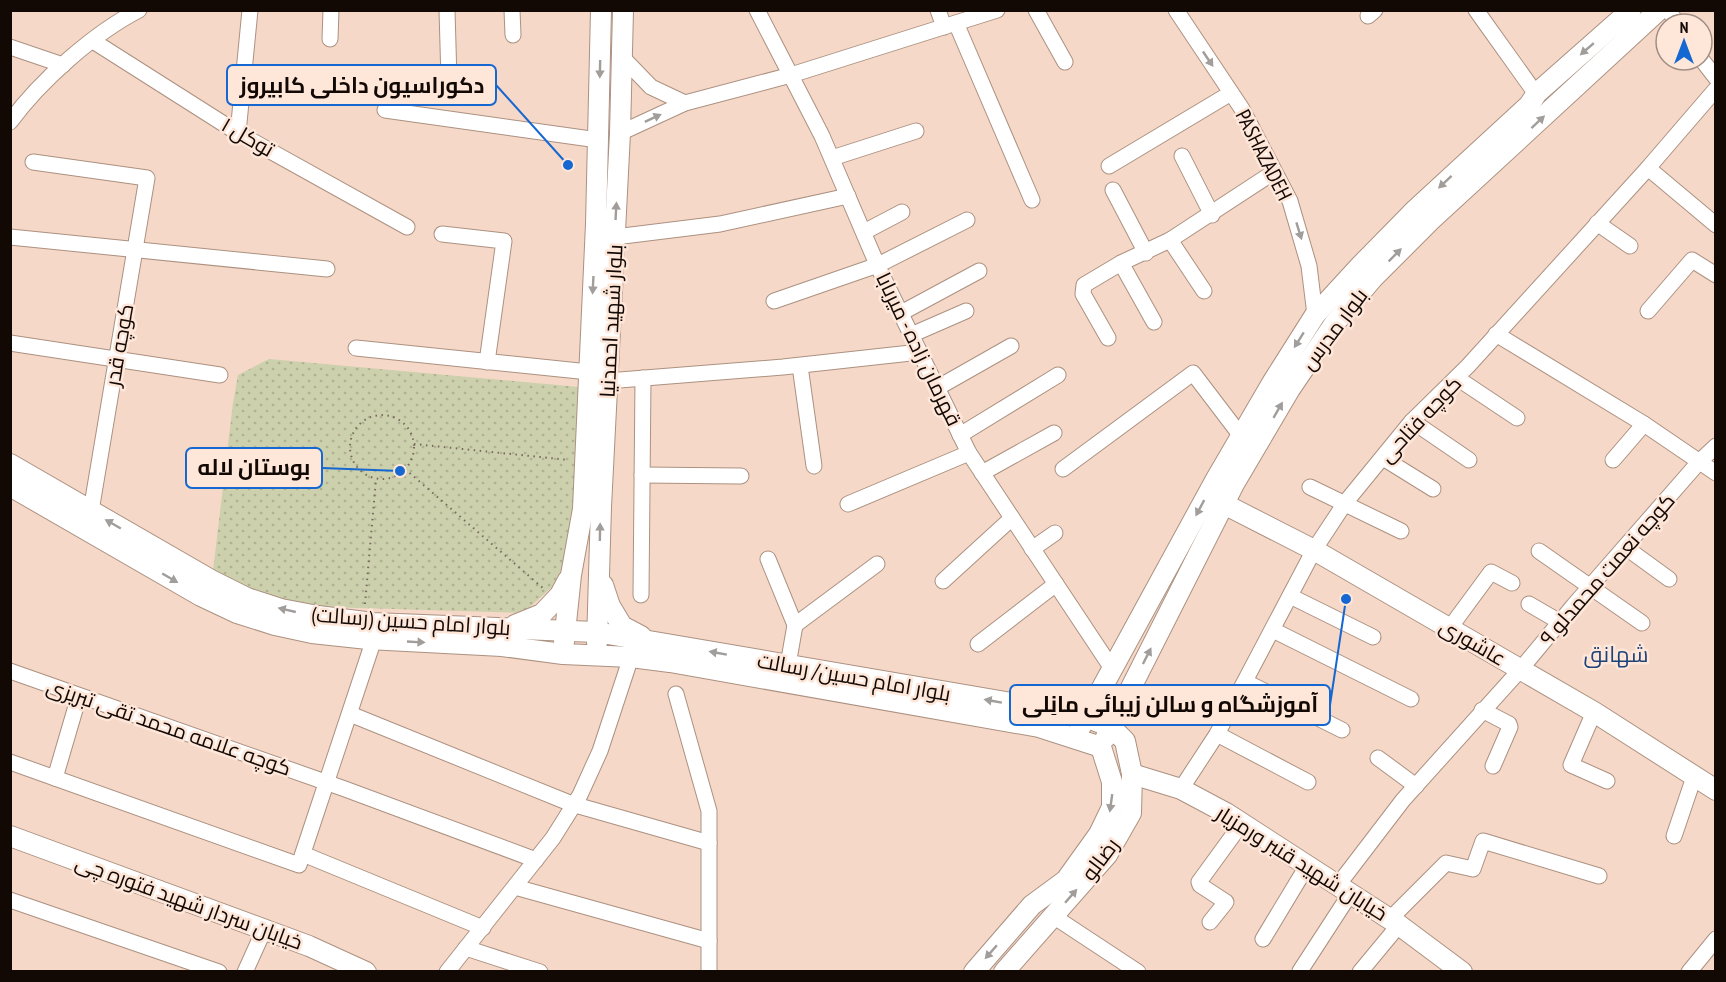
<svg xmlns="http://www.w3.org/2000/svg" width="1726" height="982" font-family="'PT Sans Narrow',Cairo,sans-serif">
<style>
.park{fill:url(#park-dots)}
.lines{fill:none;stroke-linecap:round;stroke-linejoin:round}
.street-casing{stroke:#ac9181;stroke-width:17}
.secondary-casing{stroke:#ac9181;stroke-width:22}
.path{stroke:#7a685e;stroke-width:2;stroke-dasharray:1.5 4.5;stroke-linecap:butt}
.street{stroke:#fff;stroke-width:15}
.secondary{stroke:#fff;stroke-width:20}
.oneway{fill:#a09d9b}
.labels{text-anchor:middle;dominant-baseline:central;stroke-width:5;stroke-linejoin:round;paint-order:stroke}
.street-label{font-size:21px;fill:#120905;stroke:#fee6d9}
.neighbourhood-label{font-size:22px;fill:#1e4378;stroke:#fee6d9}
.leader{fill:none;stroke:#1567d1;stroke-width:2}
.callout-dot{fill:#1567d1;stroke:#fee6d9;stroke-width:2}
.callout{fill:#fee6d9;stroke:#1567d1;stroke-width:2}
.callout-label{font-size:22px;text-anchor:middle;font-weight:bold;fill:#120905}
</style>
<defs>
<pattern id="park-dots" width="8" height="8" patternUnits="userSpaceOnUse" patternTransform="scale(1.5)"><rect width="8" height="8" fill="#ccd0ac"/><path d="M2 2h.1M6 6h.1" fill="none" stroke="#aeb192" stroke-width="1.8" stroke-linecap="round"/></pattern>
</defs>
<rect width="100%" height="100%" fill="#f5d8c7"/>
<polygon class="park" points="269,359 579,387 573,538 566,560 552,587 523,613 326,607 287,601 252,589 213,571 233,403 238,375"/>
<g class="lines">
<defs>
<g id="street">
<polyline points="447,10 449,81"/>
<polyline points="512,10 513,35"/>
<polyline points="757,10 822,136 879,269 969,453 1113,670"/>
<polyline points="938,10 944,27"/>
<polyline points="1036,10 1065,62"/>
<polyline points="1176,10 1242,109 1290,201 1309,266 1315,315"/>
<polyline points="1476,10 1536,94"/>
<polyline points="1669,10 1677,24"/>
<polyline points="1368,16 1375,10"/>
<polyline points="956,23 1032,200"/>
<polyline points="330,39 331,10"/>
<polyline points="93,41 238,133 407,227"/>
<polyline points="10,47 63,65"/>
<polyline points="622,57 651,87 685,103"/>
<polyline points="1702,60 1716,78"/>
<polyline points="385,110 598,140"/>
<path d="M10,122C40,81 94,33 139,10"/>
<polyline points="238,133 250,10"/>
<polyline points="620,133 685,103 791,75 997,10"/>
<polyline points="1182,156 1212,215"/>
<polyline points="832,158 916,131"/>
<polyline points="33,162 147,178 91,511"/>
<polyline points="1109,166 1231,93"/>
<polyline points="1648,168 1716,225"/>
<polyline points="1113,190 1146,253"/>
<polyline points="1597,223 1630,246"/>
<polyline points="864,232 902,212"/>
<polyline points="442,234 504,241 487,362"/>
<polyline points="10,237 327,269"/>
<polyline points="615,237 720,224 848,196"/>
<polyline points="1170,240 1204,291"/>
<polyline points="1121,263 1154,322"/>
<polyline points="774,301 878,265 967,220"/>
<polyline points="1648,311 1692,260 1716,275"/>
<polyline points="901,313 979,271"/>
<polyline points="1496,334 1644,424 1716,473"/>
<polyline points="911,335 966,311"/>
<polyline points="1108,338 1083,294 1084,285 1121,263 1170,240 1274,172"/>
<polyline points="10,343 220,375"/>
<polyline points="356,348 589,372"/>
<polyline points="800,366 814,466"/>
<polyline points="1457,378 1517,418"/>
<polyline points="607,381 783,367 920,352"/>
<polyline points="937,388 1011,346"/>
<polyline points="1412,421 1469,460"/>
<polyline points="960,435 1058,375"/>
<polyline points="1383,458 1433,489"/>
<polyline points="1613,460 1644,424"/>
<polyline points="1063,469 1193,373 1241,436 1250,442"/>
<polyline points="982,473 1054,433"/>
<polyline points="642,475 741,476"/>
<polyline points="1310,487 1401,531"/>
<polyline points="848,504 969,453"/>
<polyline points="1625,547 1669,579"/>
<polyline points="1032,549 1055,533"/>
<polyline points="1539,551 1642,623"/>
<polyline points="768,559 795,625 788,665"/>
<polyline points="943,581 1012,518"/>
<polyline points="641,595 643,378"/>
<polyline points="1290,596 1373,637"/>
<polyline points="1529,604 1560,622"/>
<polyline points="795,625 877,564"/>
<polyline points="1449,629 1491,572 1512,583"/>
<polyline points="1273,630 1411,699"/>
<polyline points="978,644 1056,584"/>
<polyline points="10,671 345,789 536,860"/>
<polyline points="1246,682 1342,730"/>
<polyline points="676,694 709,811 709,972"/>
<polyline points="1482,710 1509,724 1510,727 1493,766"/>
<polyline points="1594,712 1571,765 1607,781"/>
<polyline points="350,714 572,804 709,843"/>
<polyline points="1217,734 1308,782"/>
<polyline points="1378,758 1416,786"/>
<polyline points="10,762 299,865 374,639"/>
<polyline points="55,778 79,696"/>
<polyline points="1181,789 1217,734 1314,550 1345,503 1412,421 1468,366 1648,168 1716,89"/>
<polyline points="1674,836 1694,777"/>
<polyline points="303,854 483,928"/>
<polyline points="1338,885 1403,800 1520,670 1574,605 1699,462 1716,446"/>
<polyline points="515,887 709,941"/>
<polyline points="10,900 219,972"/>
<polyline points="1053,916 1138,972"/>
<polyline points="1390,919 1446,863 1473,869 1483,841 1599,876"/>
<polyline points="1210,922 1226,902 1200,885 1199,882 1242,823"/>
<polyline points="1263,939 1307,866"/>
<polyline points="466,948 540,972"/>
<polyline points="1300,971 1350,894"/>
<polyline points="245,972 264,930"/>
<polyline points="447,972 553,838 580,795 600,751 631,657"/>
<polyline points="1360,972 1399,925"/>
<polyline points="1689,972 1716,939"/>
</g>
<g id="secondary">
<polyline points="10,464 211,580 247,598 281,609 318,616 373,623 596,632 1047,709 1085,717 1111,727 1125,741 1132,774 1131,813 1107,855 1004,972"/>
<polyline points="10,486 201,596 237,613 275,625 312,633 368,639 502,646 563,654 631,657 670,662 1039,727 1101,747"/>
<polyline points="1224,504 1314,550 1594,712 1716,790"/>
<polyline points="603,585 610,606 622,626 641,636"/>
<polyline points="515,625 542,614 560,595 568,580"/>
<polyline points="564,642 571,575 583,509 596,224 601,10"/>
<polyline points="597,643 601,507 620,133 623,10"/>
<polyline points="1080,728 1216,479 1272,383 1315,315 1360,266 1416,209 1529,105 1537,93 1631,10"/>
<polyline points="1106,737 1234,484 1290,389 1334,324 1373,278 1430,221 1659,10"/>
<polyline points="1132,774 1181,789 1226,813 1399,925 1462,972"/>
<polyline points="10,836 309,946 366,972"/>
<polyline points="974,972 1032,905 1066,880 1099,834 1112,807 1112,782 1101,747"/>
</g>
</defs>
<use href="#street" class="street-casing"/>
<use href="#secondary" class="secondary-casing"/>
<g class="path">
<circle cx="382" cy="447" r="32"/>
<polyline points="414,444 569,460"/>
<polyline points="405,469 544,589"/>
<polyline points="365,604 376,479"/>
</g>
<use href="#street" class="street"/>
<use href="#secondary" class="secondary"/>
</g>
<defs><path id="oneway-solid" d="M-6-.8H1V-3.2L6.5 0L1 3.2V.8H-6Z" transform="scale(1.5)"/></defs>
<g class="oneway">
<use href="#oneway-solid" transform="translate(1587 49) rotate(139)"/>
<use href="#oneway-solid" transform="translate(1208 59) rotate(56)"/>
<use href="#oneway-solid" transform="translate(600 69) rotate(91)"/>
<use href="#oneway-solid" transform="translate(653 118) rotate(-25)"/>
<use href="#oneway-solid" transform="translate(1538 122) rotate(-43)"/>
<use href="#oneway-solid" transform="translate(1445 182) rotate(137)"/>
<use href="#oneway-solid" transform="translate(616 211) rotate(-87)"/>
<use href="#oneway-solid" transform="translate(1299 231) rotate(73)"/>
<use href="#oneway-solid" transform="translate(1395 255) rotate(-45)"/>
<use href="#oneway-solid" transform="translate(593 285) rotate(93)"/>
<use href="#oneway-solid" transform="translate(1299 340) rotate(122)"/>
<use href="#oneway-solid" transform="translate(1278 410) rotate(-60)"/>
<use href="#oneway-solid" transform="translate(1200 508) rotate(118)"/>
<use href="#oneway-solid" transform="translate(113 524) rotate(-150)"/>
<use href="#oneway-solid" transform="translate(600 532) rotate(-89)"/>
<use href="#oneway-solid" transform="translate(170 578) rotate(30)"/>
<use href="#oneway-solid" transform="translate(287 610) rotate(-167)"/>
<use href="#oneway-solid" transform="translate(416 642) rotate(3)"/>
<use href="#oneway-solid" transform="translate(718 653) rotate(-170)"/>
<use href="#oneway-solid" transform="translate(1147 656) rotate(-63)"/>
<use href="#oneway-solid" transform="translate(993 701) rotate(-170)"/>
<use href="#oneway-solid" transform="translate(1111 803) rotate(98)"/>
<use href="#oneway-solid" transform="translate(1071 896) rotate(-49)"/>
<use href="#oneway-solid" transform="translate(991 952) rotate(131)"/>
</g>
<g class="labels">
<g class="street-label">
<text transform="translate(248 137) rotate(30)">توکل ۱</text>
<text transform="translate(1264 155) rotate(63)">PASHAZADEH</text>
<text transform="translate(611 321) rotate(-87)">بلوار شهید احمدنیا</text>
<text transform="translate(1334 329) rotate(-53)">بلوار مدرس</text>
<text transform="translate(119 345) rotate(-80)">کوچه قدر</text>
<text transform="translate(919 349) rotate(64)">قهرمان زاده - میربابا</text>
<text transform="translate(1420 419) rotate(-47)">کوچه فتاحی</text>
<text transform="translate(1607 569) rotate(-49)">کوچه نعمت محمدلو ۹</text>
<text transform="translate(411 621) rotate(4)">بلوار امام حسین (رسالت)</text>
<text transform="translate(1473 642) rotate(30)">عاشوری</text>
<text transform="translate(854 677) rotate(10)">بلوار امام حسین/ رسالت</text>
<text transform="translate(169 727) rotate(19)">کوچه علامه محمد تقی تبریزی</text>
<text transform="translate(1100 859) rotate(-53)">رضالو</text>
<text transform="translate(1302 863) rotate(32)">خیابان شهید قنبر ورمزیار</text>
<text transform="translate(189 902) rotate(20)">خیابان سردار شهید فتوره چی</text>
</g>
<g class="neighbourhood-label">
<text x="1616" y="654">شهانق</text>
</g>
</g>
<path class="leader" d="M568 165L496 85M400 471L322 468M1346 599L1330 705"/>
<g class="callout-dot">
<circle cx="568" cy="165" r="6"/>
<circle cx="400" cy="471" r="6"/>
<circle cx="1346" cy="599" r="6"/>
</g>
<g class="callout">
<rect x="227" y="65" width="269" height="40" rx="6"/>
<rect x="186" y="448" width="136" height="40" rx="6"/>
<rect x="1010" y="685" width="320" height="40" rx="6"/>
</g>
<g class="callout-label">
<text x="362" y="93">دکوراسیون داخلی کابیروز</text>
<text x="254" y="475">بوستان لاله</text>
<text x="1170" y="712">آموزشگاه و سالن زیبائی مانِلی</text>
</g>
<rect width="1726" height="982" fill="none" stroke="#120905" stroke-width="24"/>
<g transform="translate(1684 42)"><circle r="28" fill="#fee6d9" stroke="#a08e84" stroke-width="1.5"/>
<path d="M0-4.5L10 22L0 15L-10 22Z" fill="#1567d1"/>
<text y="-9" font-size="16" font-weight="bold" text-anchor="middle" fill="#120905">N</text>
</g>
</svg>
